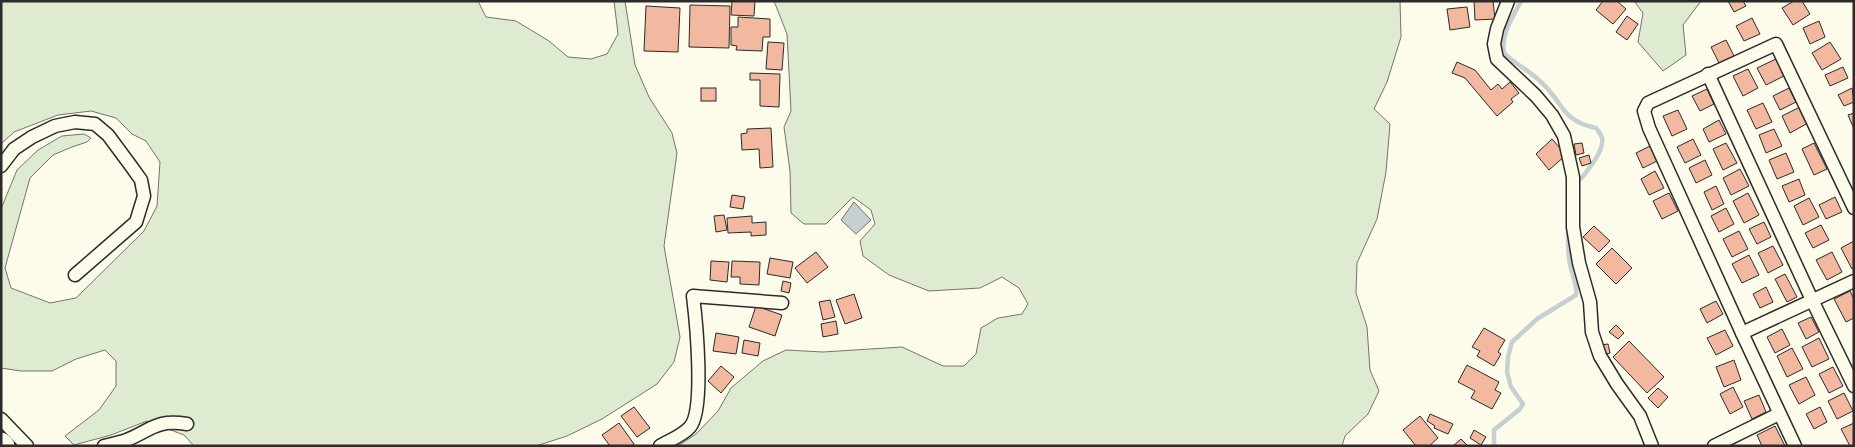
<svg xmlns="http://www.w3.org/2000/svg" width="1855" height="447" font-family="'Open Sans',sans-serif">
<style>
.green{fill:#deebd1;stroke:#74746e}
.water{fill:#c7d0d0;stroke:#74746e}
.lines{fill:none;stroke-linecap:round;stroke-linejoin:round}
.stream{stroke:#c7d0d0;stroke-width:4.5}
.building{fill:#f2b8a0;stroke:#2b2b2b}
.minor-casing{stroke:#2b2b2b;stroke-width:15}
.trunk-casing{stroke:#2b2b2b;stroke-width:24}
.minor{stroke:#fdfbea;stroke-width:12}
.trunk{stroke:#fdfbea;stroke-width:21}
</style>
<rect width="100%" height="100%" fill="#fdfbea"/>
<g class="green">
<polygon points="1,1 478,1 486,17 516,21 549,41 568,57 591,59 607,54 618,34 614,1 625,1 635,65 649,97 672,133 677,153 664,246 680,337 674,362 657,384 602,419 567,436 536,446 194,446 184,435 147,421 111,435 74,445 65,436 99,410 116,386 116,361 105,350 76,359 52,371 21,371 1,368 1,209 17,170 38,150 62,136 84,134 91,138 87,142 72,147 53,155 30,178 5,268 11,288 50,303 76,298 144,231 157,206 160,162 146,141 132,134 116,118 91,111 58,115 14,132 1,144"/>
<polygon points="774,1 1400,1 1401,37 1387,82 1374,109 1390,124 1386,172 1377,219 1357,263 1356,293 1367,327 1370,370 1379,391 1368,414 1345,436 1342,446 678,446 696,434 718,411 731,388 763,361 786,350 823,352 902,347 943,366 964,366 976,354 981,328 998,318 1022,314 1028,304 1019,288 1002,277 980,288 929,291 889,275 863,256 860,241 875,224 871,210 853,197 826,224 804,224 791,213 790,171 784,127 791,111 787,34"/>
<polygon points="1634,1 1701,1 1683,25 1686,55 1663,71 1638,42 1643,13"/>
</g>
<polygon class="water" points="854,202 871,220 856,234 841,220"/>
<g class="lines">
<g class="stream">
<path d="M1521,1C1513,17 1500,35 1504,53C1515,64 1530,71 1541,82C1564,103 1561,121 1596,128C1598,131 1601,134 1602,138C1605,151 1584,176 1575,185"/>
<path d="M1494,446V430L1520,409L1523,404L1511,387L1507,372L1508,357L1512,342L1537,319L1576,295C1578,286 1570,269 1569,259C1568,249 1568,239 1568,230"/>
</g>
</g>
<g class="building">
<polygon points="732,1 755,1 754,16 731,15"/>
<polygon points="1474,1 1493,1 1495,19 1475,20"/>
<polygon points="1603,1 1617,1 1626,9 1613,24 1596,10"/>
<polygon points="1728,1 1743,1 1746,6 1734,12"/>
<polygon points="1794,1 1802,1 1810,14 1793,25 1782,8"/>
<polygon points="690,5 730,6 729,48 689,47"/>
<polygon points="646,6 680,8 678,52 644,51"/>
<polygon points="1467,7 1470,27 1450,30 1447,9"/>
<polygon points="1627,16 1638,24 1627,40 1616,32"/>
<polygon points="738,17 770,19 770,37 763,37 762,51 736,50 737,46 731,45 731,27 738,27"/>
<polygon points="1752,18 1760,34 1744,41 1736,26"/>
<polygon points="1819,21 1825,37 1810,44 1803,28"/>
<polygon points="1726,40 1734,56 1719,63 1711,47"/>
<polygon points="768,42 784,43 782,70 766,69"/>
<polygon points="1830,42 1841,59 1822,70 1812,53"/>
<polygon points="1778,58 1786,75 1766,85 1757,68"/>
<polygon points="1457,62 1475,70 1491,90 1498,84 1502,89 1510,82 1519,93 1511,99 1513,102 1497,116 1465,78 1452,73"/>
<polygon points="1843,67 1848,78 1830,86 1825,75"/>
<polygon points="1748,69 1758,88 1743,96 1733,76"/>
<polygon points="750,73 780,74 779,107 760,106 760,80 750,80"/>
<rect x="701" y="88" width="15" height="13"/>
<polygon points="1789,88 1796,102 1780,110 1773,96"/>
<polygon points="1852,88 1854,102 1844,106 1838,95"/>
<polygon points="1707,89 1714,104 1700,111 1692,96"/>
<polygon points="1763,103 1772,122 1756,129 1747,110"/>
<polygon points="1800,107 1808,123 1790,133 1782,116"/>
<polygon points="1678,110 1687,129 1672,136 1663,116"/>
<polygon points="1854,113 1854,129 1848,115"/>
<polygon points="1719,120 1726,134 1709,142 1703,129"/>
<polygon points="771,128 773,167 760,168 759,149 742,150 741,134 747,133 747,129"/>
<polygon points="1774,129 1782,146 1766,153 1759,135"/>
<polygon points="1552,139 1566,155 1549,170 1536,154"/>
<polygon points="1693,139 1701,155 1685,163 1677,147"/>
<polygon points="1582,143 1584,153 1576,155 1574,144"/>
<polygon points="1726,143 1737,163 1723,170 1713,149"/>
<polygon points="1814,143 1827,169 1814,175 1802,149"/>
<polygon points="1650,146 1657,161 1643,168 1636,153"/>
<polygon points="1786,153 1794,172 1777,179 1769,160"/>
<polygon points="1589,155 1591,163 1582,166 1579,158"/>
<polygon points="1705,160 1712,175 1696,183 1689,168"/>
<polygon points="1740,169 1749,186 1731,195 1723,178"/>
<polygon points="1655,171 1664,188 1649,195 1641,179"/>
<polygon points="1799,179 1805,195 1789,202 1782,186"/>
<polygon points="1716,186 1724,204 1712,210 1704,192"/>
<polygon points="1669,193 1678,211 1662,219 1653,201"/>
<polygon points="1748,193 1759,215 1744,223 1733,201"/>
<polygon points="732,195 745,197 743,209 730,207"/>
<polygon points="1835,197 1842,212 1826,219 1819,205"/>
<polygon points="1809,198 1819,217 1803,225 1794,206"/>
<polygon points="1726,208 1734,224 1719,232 1711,216"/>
<polygon points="724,215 727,230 716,232 714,216"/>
<polygon points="752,216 752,223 766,222 766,235 751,236 751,232 728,233 727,218"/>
<polygon points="1764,222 1771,237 1757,244 1749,229"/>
<polygon points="1821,225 1829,240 1813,248 1805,233"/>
<polygon points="1594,226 1610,241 1599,252 1583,237"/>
<polygon points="1739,231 1748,249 1732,257 1723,239"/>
<polygon points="1854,241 1854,268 1852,269 1841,248"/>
<polygon points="1773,246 1783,265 1768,273 1758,253"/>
<polygon points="1612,248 1632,268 1616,284 1596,264"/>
<polygon points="816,252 828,267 807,283 795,268"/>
<polygon points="1832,252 1842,272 1827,280 1816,260"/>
<polygon points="1749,255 1759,275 1742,283 1732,264"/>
<polygon points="770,258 793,262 790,278 767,274"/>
<polygon points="711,261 729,262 727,282 710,280"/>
<polygon points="732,261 760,262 759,285 740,284 740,277 731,277"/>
<polygon points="1785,274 1797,297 1787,302 1775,279"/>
<polygon points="783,281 791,283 789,293 781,291"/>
<polygon points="1766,287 1773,302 1760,308 1753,294"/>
<polygon points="1850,291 1854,299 1854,318 1846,322 1834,299"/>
<polygon points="854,294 862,318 845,324 836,300"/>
<polygon points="830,300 835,317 823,320 819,302"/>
<polygon points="1716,301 1723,314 1707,323 1700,309"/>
<polygon points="756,306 782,315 775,336 749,327"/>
<polygon points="1811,317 1819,332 1806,339 1798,323"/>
<polygon points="836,321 838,334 823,337 821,324"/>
<polygon points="1616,325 1624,333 1618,339 1609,332"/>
<polygon points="1484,328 1505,340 1498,352 1501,354 1494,366 1477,356 1480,351 1472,347"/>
<polygon points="1782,329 1790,345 1775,353 1767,337"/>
<polygon points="1725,330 1733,346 1716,355 1707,338"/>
<polygon points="716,333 739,337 736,354 713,351"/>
<polygon points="1819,338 1829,359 1812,367 1802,347"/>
<polygon points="744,340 760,343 758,356 742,353"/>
<polygon points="1629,341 1664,377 1647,393 1613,357"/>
<polygon points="1608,344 1610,353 1603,355 1601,345"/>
<polygon points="1792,348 1803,369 1787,377 1777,356"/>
<polygon points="1734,360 1741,380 1724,387 1716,367"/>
<polygon points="1467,365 1499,382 1495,390 1501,393 1492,409 1471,398 1475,391 1458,382"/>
<polygon points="721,366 734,377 721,393 708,381"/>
<polygon points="1833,367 1843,386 1829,393 1819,374"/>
<polygon points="1806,377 1815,395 1799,404 1789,385"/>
<polygon points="1733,387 1743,407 1730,414 1720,394"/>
<polygon points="1658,388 1668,397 1658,408 1648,398"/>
<polygon points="1844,393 1853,411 1837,419 1828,401"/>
<polygon points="1759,395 1766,412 1752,419 1744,401"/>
<polygon points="634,407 650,428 637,437 621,416"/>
<polygon points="1820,407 1827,422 1814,429 1806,414"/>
<polygon points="1430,414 1453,424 1448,434 1434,428 1435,426 1427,421"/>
<polygon points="1420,416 1438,438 1429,446 1416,446 1403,430"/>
<polygon points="619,423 634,444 631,446 610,446 602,435"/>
<polygon points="1854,423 1854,446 1850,446 1841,429"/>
<polygon points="1775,426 1785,446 1762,446 1757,435"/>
<polygon points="1474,430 1486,437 1481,445 1470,438"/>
<polygon points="1461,439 1468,446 1453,446"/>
</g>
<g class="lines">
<defs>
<g id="minor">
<polyline points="1508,1 1497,29 1494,44 1497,59 1536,96 1552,115 1564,136 1573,177 1573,227 1579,263 1590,302 1592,332 1600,356 1617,384 1640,416 1652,446"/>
<polyline points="1708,74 1812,300 1854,386"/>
<polyline points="1,166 14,149 32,137 55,126 75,122 95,124 108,135 131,166 141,180 144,196 136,222 75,275"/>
<polyline points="1742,333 1854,281"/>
<polyline points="1,419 27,446"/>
<path d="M104,446C111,444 117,443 124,441C151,431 154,419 187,424"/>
<path d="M660,446C670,440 682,436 690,427C705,410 696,320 693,296L782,303"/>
<polyline points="1714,446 1779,414"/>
<polyline points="1795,446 1742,333 1649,128 1644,111 1648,103 1776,44 1854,208"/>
</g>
<polyline id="trunk" points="1,443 4,446"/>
</defs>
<use href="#minor" class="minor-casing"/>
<use href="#trunk" class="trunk-casing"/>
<use href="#minor" class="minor"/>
<use href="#trunk" class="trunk"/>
</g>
<rect width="1855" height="447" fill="none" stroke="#2b2b2b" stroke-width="5"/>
</svg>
